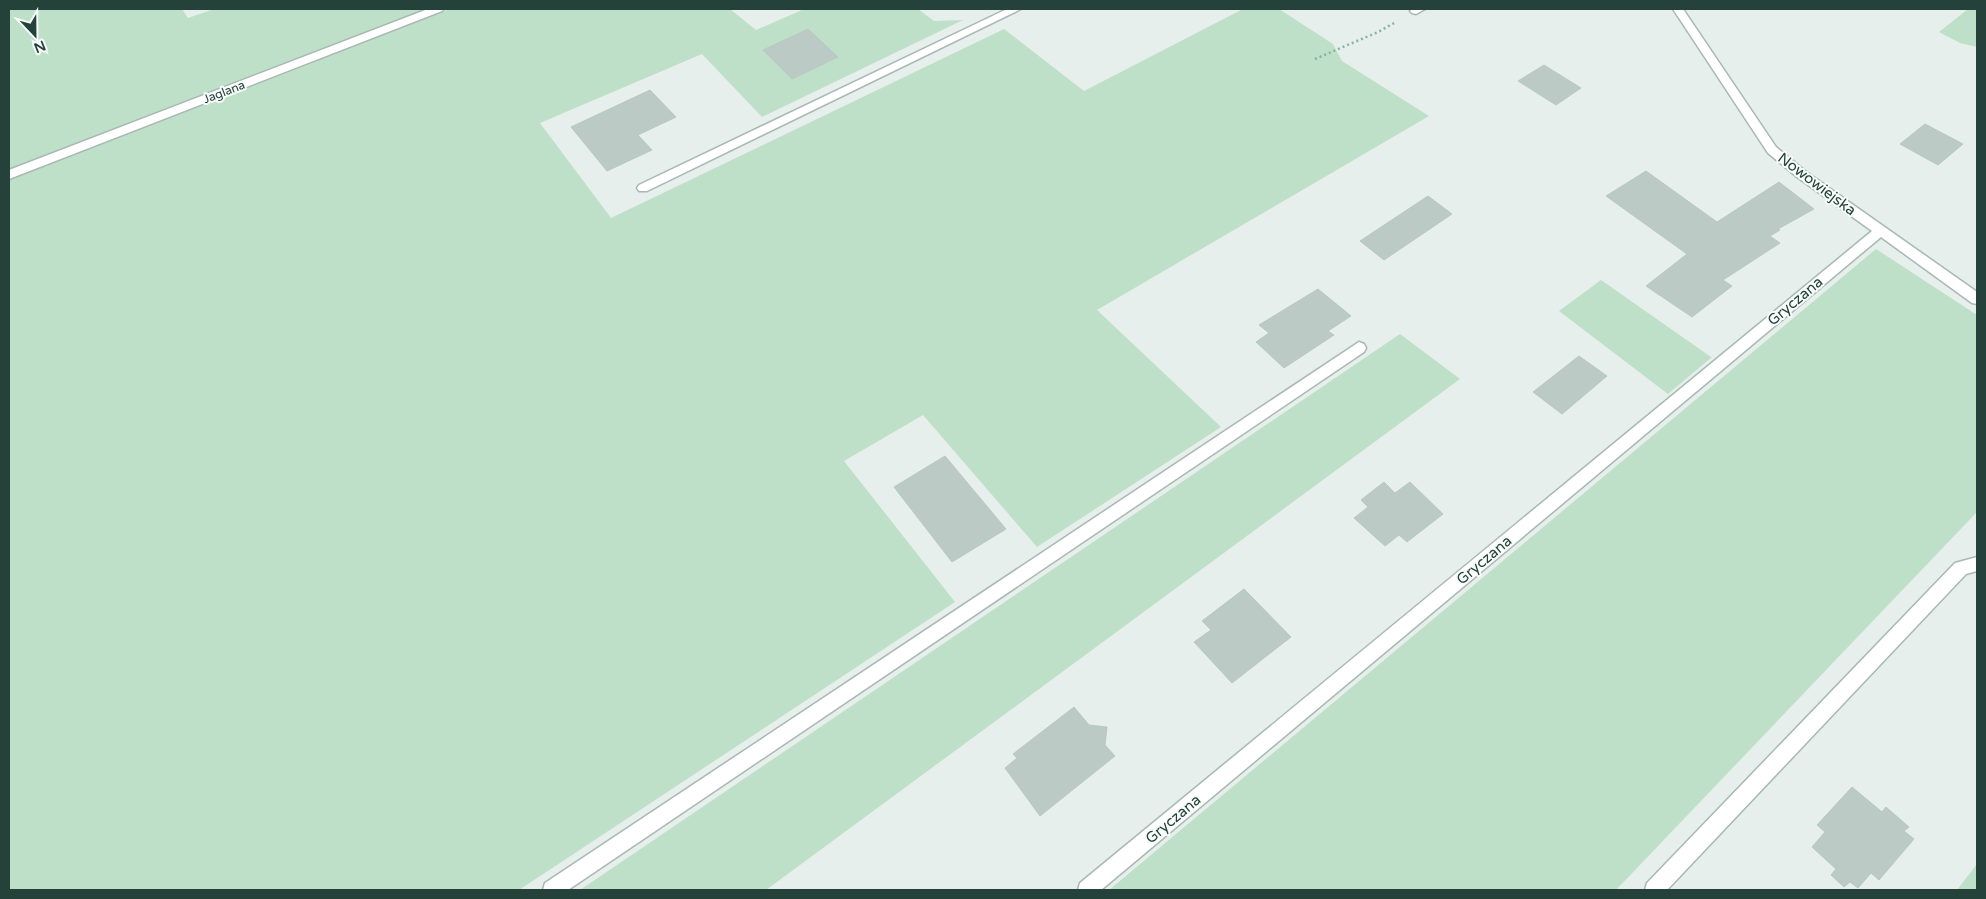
<svg xmlns="http://www.w3.org/2000/svg" width="1986" height="899" font-family="'Varela Round',sans-serif">
<style>
.green{fill:#bfe0c8}
.building{fill:#bbcac4;stroke:#b8c9c2}
.lines{fill:none;stroke-linecap:round;stroke-linejoin:round}
.minor-casing{stroke:#a8b8b2;stroke-width:3}
.path{stroke:#86b3a5;stroke-width:2.5;stroke-dasharray:2 3;stroke-linecap:butt}
.minor{fill:#fff;fill-rule:evenodd}
.labels{text-anchor:middle;dominant-baseline:central;stroke-width:4;stroke-linejoin:round;paint-order:stroke}
.far-street-label{font-size:12px;fill:#24423a;stroke:#f7fbf9}
.street-label{font-size:15px;fill:#24423a;stroke:#f7fbf9}
</style>
<rect width="100%" height="100%" fill="#e6efeb"/>
<g class="green">
<polygon points="9,9 182,9 188,18 214,9 426,9 9,170"/>
<polygon points="450,9 730,9 756,30 804,9 918,9 934,21 963,20 762,117 702,54 540,123 611,218 1004,29 1084,91 1243,9 1279,9 1333,44 1342,61 1429,116 1097,310 1221,427 1037,547 923,415 844,461 955,602 519,890 9,890 9,180"/>
<polygon points="1968,9 1977,9 1977,47 1960,43 1939,32"/>
<polygon points="1876,249 1977,315 1977,512 1616,890 1109,890"/>
<polygon points="1601,280 1711,357 1712,357 1668,394 1559,311"/>
<polygon points="1400,334 1460,379 766,890 580,890"/>
<polygon points="1977,864 1977,890 1957,890"/>
</g>
<g class="building">
<polygon points="808,29 838,57 792,79 763,50"/>
<polygon points="1544,65 1581,88 1556,105 1518,81"/>
<polygon points="650,90 676,117 638,135 652,150 607,171 571,127"/>
<polygon points="1925,124 1963,144 1938,165 1900,144"/>
<polygon points="1646,171 1717,222 1779,182 1814,209 1778,229 1780,230 1770,236 1780,243 1723,280 1732,286 1692,317 1646,286 1687,254 1606,196"/>
<polygon points="1428,196 1452,214 1384,260 1360,241"/>
<polygon points="1318,289 1351,316 1328,331 1334,335 1284,368 1256,342 1269,333 1259,325"/>
<polygon points="1579,356 1607,376 1562,414 1533,392"/>
<polygon points="945,456 1006,529 952,562 894,487"/>
<polygon points="1384,482 1395,493 1410,482 1443,514 1407,542 1399,535 1385,546 1354,518 1368,507 1361,500"/>
<polygon points="1244,589 1291,637 1232,683 1194,642 1211,630 1202,621"/>
<polygon points="1074,707 1089,725 1107,727 1105,745 1115,756 1040,816 1005,768 1017,758 1013,754"/>
<polygon points="1852,787 1882,812 1886,807 1909,827 1904,831 1914,839 1879,880 1871,873 1858,888 1850,882 1844,887 1831,875 1836,869 1812,847 1825,832 1817,825"/>
</g>
<g class="lines">
<defs>
<g id="minor">
<polygon points="428,9 444,9 442,11 9,179 9,170"/>
<polygon points="1007,9 1021,9 647,191 639,191 637,188 639,185"/>
<polygon points="1412,9 1425,9 1416,14 1412,13 1410,11"/>
<polygon points="1673,9 1683,9 1776,147 1805,171 1977,292 1977,304 1972,303 1881,237 1101,890 1078,890 1080,883 1872,231 1797,177 1768,153"/>
<polygon points="1359,342 1364,344 1366,348 1364,352 568,890 543,890 545,883"/>
<polygon points="1977,557 1977,571 1966,574 1667,890 1645,890 1647,883 1955,563"/>
</g>
</defs>
<use href="#minor" class="minor-casing"/>
<polyline class="path" points="1315,59 1378,32 1396,22"/>
<use href="#minor" class="minor"/>
</g>
<g class="labels">
<g class="far-street-label">
<text transform="translate(224 92) rotate(-21)">Jaglana</text>
</g>
<g class="street-label">
<text transform="translate(1817 184) rotate(37)">Nowowiejska</text>
<text transform="translate(1795 301) rotate(-40)">Gryczana</text>
<text transform="translate(1484 560) rotate(-40)">Gryczana</text>
<text transform="translate(1173 819) rotate(-40)">Gryczana</text>
</g>
</g>
<rect width="1986" height="899" fill="none" stroke="#24423a" stroke-width="20"/>
<g transform="translate(35 35) rotate(158)" stroke="#f7fbf9" stroke-width="4" paint-order="stroke">
<path d="M0-4L9 19L0 12L-9 19Z" fill="#24423a"/>
<text y="-8" font-size="14" font-weight="bold" text-anchor="middle" fill="#24423a">N</text>
</g>
</svg>
